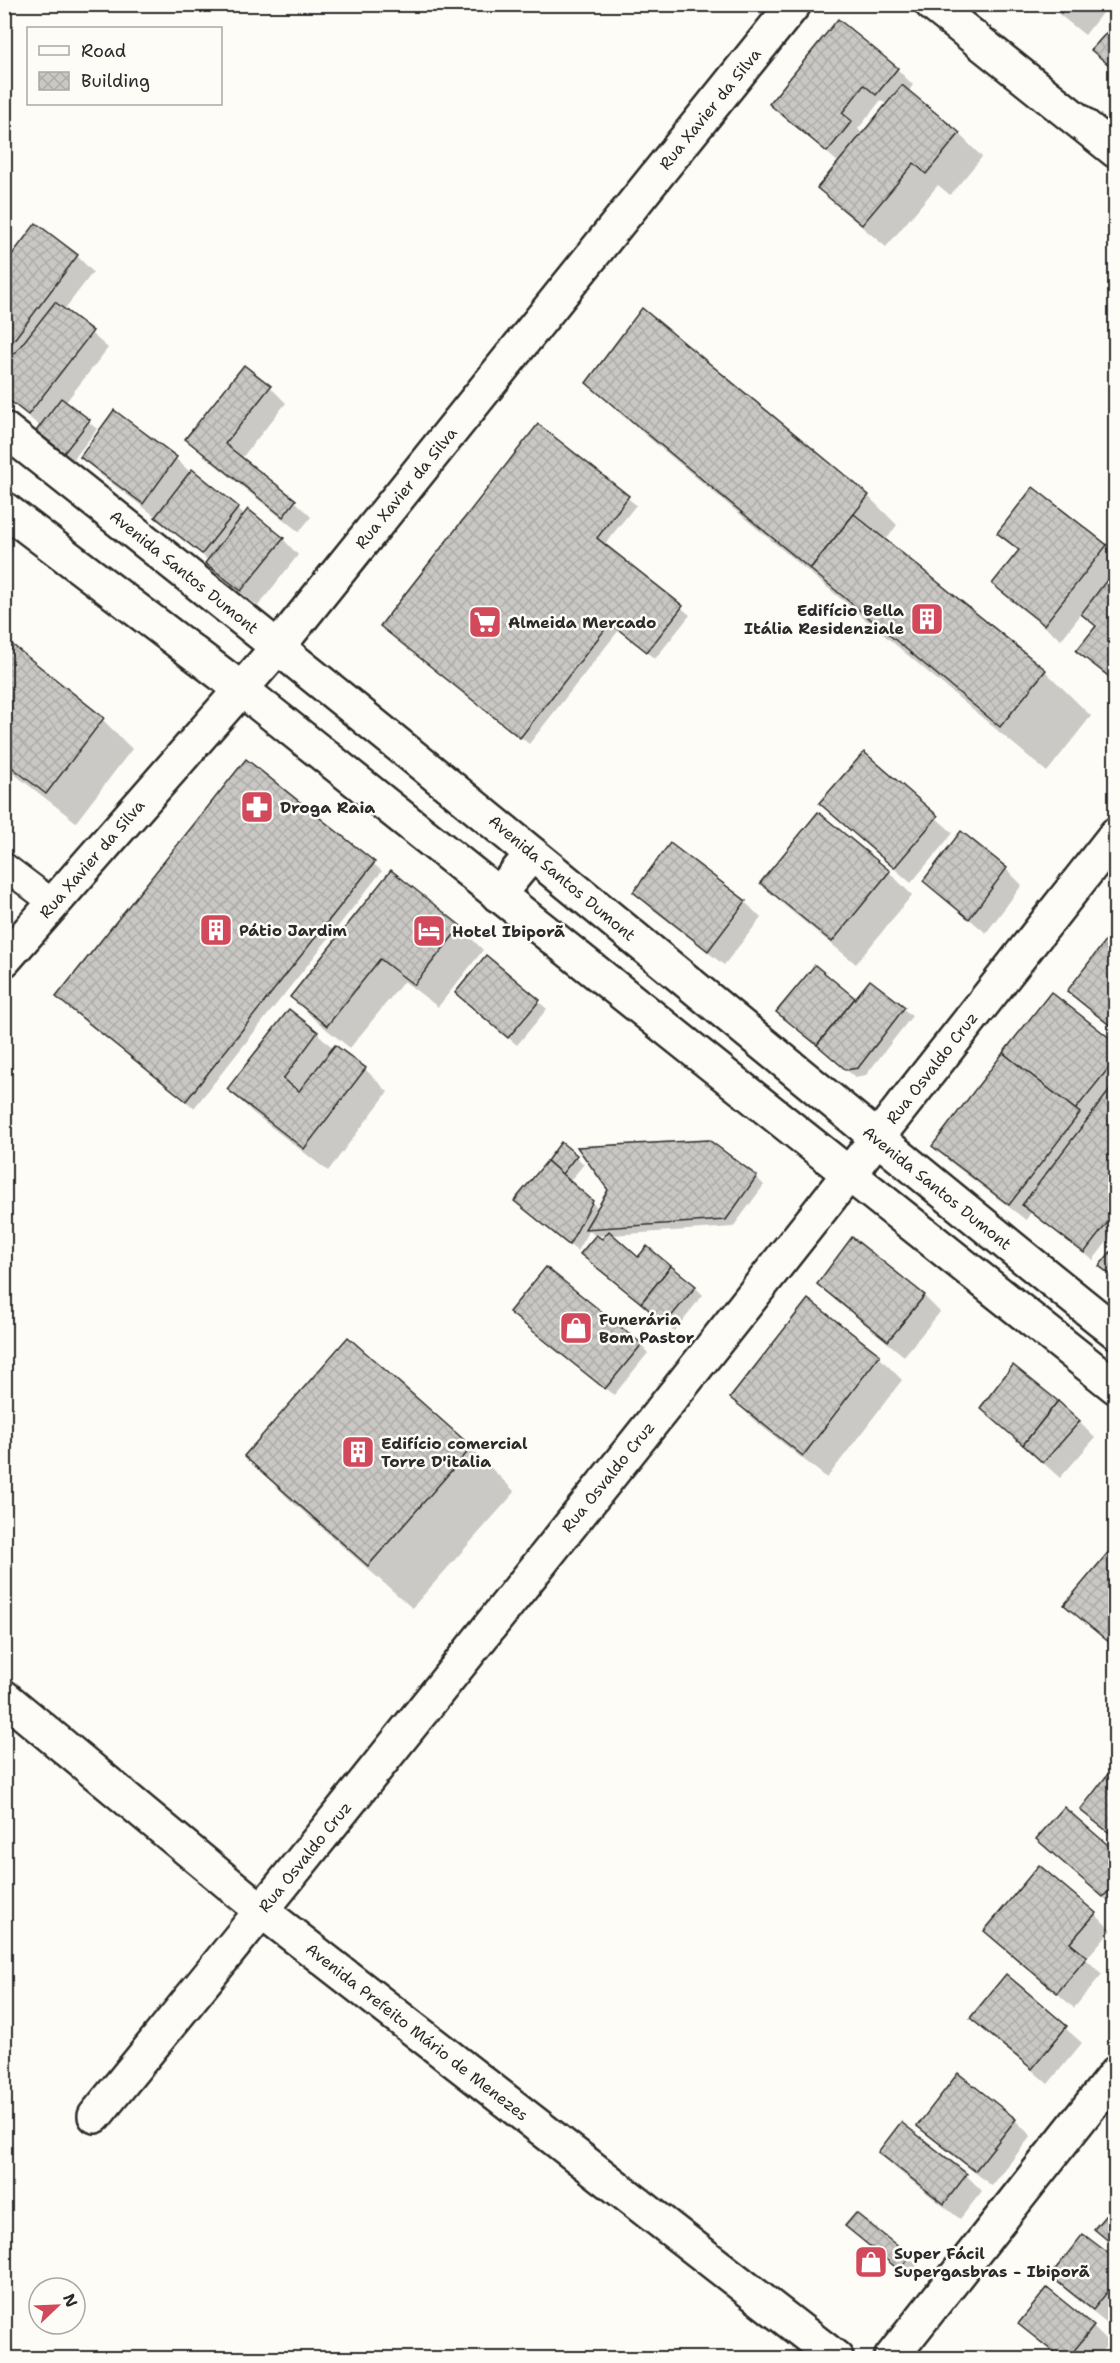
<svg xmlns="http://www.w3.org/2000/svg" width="1120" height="2363" font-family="'Shantell Sans',sans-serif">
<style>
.shadow{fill:#0003;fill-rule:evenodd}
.building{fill:url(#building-cross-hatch);stroke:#2b2b2b;stroke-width:1.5}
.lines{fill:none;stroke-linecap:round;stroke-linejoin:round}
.service-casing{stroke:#2b2b2b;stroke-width:30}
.minor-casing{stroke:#2b2b2b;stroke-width:38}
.secondary-casing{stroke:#2b2b2b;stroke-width:38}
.primary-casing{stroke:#2b2b2b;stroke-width:38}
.service{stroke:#fdfcf7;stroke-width:26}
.minor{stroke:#fdfcf7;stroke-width:33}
.secondary{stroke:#fdfcf7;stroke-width:33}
.primary{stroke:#fdfcf7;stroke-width:33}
.labels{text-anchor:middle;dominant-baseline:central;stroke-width:5;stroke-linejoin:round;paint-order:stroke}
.street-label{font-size:16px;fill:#2b2b2b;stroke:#fdfcf7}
.poi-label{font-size:16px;font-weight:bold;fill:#2b2b2b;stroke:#fdfcf7;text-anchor:start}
</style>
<defs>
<pattern id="building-cross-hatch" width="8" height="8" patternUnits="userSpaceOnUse" patternTransform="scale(1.5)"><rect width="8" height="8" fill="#c9c8c4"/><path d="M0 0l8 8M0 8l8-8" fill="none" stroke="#adaca9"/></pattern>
</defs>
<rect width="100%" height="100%" fill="#fdfcf7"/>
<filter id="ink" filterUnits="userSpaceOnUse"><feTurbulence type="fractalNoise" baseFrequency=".0167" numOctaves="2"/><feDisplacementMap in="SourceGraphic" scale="12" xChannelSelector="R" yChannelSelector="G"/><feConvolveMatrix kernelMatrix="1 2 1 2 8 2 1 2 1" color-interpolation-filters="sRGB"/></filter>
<g filter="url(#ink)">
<g class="shadow">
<polygon points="1046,4 1109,4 1085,35"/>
<path d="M839,21L897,69L913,85L908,92L959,134L982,157L950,195L938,185L886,247L843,211L820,188L839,163L771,104ZM881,100L887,105L863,134L858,129Z"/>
<polygon points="77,256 93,272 64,310 108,348 65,403 97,429 73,460 45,439 38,431 41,427 4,397 4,267"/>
<polygon points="643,310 868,496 897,525 885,541 1045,671 1091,716 1047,772 617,411 588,382"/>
<polygon points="270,387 286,403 241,459 295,501 311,517 299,532 203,455 187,439"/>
<polygon points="114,412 176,459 191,473 245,515 283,539 298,555 258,606 223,579 207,563 209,561 159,519 98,473 82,457"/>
<polygon points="539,426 636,505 604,545 690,615 655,659 619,630 529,744 390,634"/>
<polygon points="999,532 1106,546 1116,556 1116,684 1078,651 1097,628 1082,613 1061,640 1010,600 994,584 1019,552"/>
<polygon points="4,640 103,720 132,749 76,822 4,766"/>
<polygon points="864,754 953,833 911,883 837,819"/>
<polygon points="246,761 382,871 194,1108 65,1004"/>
<polygon points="961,833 1006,869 1022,885 986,933 925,881"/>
<polygon points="391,872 460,927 483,950 438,1007 404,981 350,1048 315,1020 292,997"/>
<polygon points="889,872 912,895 856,964 785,906 762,883"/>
<polygon points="635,892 745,902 761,918 724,965 651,908"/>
<polygon points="487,957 547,1009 517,1045 465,1001"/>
<polygon points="815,967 855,1000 870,982 912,1016 866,1075 855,1077 794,1027 778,1011"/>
<polygon points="317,1033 334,1049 365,1069 388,1092 328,1171 252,1112 229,1089"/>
<polygon points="1116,1045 1116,1230 1093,1260 1031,1212 1026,1220 950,1162 934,1146"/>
<path d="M561,1144L584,1164L569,1182L599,1209L756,1177L764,1185L733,1227L611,1235L639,1259L695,1287L703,1295L674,1331L590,1261L596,1237L589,1230L577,1251L516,1201ZM607,1235L602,1241L595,1236Z"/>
<polygon points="819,1284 924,1296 940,1312 904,1356 835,1300"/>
<polygon points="808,1301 879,1357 902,1380 827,1478 755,1421 732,1398"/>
<polygon points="519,1320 641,1345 648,1353 614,1395"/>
<polygon points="348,1339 471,1448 515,1492 412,1608 289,1499 246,1456"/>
<polygon points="1079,1422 1095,1438 1060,1478 1041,1461"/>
<polygon points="1116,1546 1116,1649 1066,1605"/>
<polygon points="1116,1782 1116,1840 1082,1810"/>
<polygon points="1038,1839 1116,1854 1116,1908 1054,1855"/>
<polygon points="1095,1914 1111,1930 1086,1959 1102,1974 1074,2008 986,1931"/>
<polygon points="1006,1976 1082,2043 1048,2084 972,2018"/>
<polygon points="1015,2120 1031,2136 992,2186 935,2141 919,2125"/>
<polygon points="901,2124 966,2175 982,2191 960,2219 895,2168 880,2152"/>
<polygon points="847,2226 909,2257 917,2265 908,2276"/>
<polygon points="1116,2261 1116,2318 1110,2325 1068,2292 1052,2276"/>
<polygon points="1020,2324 1093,2327 1109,2343 1096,2358 1059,2358"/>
</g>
<g class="building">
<polygon points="1050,4 1068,4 1061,13"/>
<polygon points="838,19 898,68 876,95 864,85 842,113 852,121 827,152 769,104"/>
<polygon points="1116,22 1116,71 1091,50"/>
<polygon points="902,85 960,133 926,174 914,163 862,225 817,188"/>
<polygon points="36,223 78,255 4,353 4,265"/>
<polygon points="55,302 93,331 28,415 4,396 4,367"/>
<polygon points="642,308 869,495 810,569 586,383"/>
<polygon points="244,365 271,386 225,444 296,500 283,517 185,439"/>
<polygon points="61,398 90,420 64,453 36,431"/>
<polygon points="114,410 177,457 143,504 80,457"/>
<polygon points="538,424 629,496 597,538 683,606 647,652 610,623 520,738 380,626"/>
<polygon points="192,469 239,507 202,554 155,517"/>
<polygon points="1033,487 1107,545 1044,625 992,584 1019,550 997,533"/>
<polygon points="248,509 284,538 241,591 205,563"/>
<polygon points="854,514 1046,670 1000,727 810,569"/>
<polygon points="1116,568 1116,682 1076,651 1096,626 1081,614"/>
<polygon points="4,638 104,718 46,794 4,761"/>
<polygon points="864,752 938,816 894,868 819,803"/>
<polygon points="246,759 375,862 186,1101 56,997"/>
<polygon points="818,812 890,871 832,942 760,883"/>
<polygon points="961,831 1007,868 969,919 923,881"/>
<polygon points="670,843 746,901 708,951 633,892"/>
<polygon points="391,870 461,926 414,985 380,959 327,1026 290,997"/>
<polygon points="1106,940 1116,948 1116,1024 1113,1028 1067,991"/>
<polygon points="486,955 540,1000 508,1038 455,993"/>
<polygon points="815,965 855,998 817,1045 776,1012"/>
<polygon points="870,980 905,1007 858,1068 846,1070 817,1045"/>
<polygon points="1051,992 1116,1043 1116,1059 1075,1110 1003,1053"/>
<polygon points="289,1009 318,1032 283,1079 299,1091 335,1045 366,1068 304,1149 227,1089"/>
<polygon points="1003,1053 1080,1113 1009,1205 932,1146"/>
<polygon points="1116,1082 1116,1212 1084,1253 1022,1205"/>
<polygon points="709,1140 757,1176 726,1220 585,1229 608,1190 577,1147"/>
<polygon points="561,1142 577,1155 562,1174 547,1161"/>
<polygon points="547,1161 593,1201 569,1245 514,1201"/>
<polygon points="609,1231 638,1257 647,1246 671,1266 641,1303 580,1254 596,1235 602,1239"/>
<polygon points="852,1237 925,1295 888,1341 817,1284"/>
<polygon points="1116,1245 1116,1279 1099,1266"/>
<polygon points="671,1266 696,1286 665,1324 641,1303"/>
<polygon points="546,1267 642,1344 605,1389 509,1312"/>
<polygon points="808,1299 880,1355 803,1456 730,1398"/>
<polygon points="348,1337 472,1447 368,1566 244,1456"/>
<polygon points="1013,1365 1058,1401 1023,1445 980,1408"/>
<polygon points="1058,1401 1080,1421 1043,1463 1023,1445"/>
<polygon points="1116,1543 1116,1648 1064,1605"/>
<polygon points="1108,1774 1116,1780 1116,1838 1080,1810"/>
<polygon points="1064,1807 1116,1852 1116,1883 1103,1897 1036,1839"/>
<polygon points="1039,1865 1096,1913 1070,1943 1087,1957 1057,1993 984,1931"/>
<polygon points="1006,1974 1067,2026 1032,2069 970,2018"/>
<polygon points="958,2073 1016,2119 975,2171 917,2126"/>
<polygon points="901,2122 967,2174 944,2204 878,2152"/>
<polygon points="1116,2203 1116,2247 1094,2229"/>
<polygon points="856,2213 910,2256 899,2270 845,2226"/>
<polygon points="1083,2234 1116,2259 1116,2281 1093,2310 1050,2276"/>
<polygon points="1047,2288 1094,2326 1068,2358 1061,2358 1018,2324"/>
</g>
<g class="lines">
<defs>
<polyline id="service" points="4,866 53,903"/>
<g id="minor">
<polyline points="932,4 1116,151"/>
<polyline points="4,960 278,647 794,4"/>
<path d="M95,2116C440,1693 779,1264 1116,834"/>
<polyline points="891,2358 1116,2073"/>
</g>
<g id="secondary">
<path d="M4,429C181,569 357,710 531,853C726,1013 919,1174 1116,1332"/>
<polyline points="4,509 241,689 1116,1387"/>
<polyline points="498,895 532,854"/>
</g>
<polyline id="primary" points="4,1697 262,1911 836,2358"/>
</defs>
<use href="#service" class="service-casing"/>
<use href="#minor" class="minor-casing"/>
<use href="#secondary" class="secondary-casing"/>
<use href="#primary" class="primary-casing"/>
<use href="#service" class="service"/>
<use href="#minor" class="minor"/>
<use href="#secondary" class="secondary"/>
<use href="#primary" class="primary"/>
</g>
</g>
<defs>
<symbol id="building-square" viewBox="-11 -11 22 22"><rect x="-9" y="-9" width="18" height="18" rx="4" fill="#d1495b" stroke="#fdfcf7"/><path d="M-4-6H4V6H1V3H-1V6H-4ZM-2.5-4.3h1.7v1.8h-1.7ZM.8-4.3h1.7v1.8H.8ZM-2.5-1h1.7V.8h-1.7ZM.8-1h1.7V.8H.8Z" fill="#fff"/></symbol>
<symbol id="supermarket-square" viewBox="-11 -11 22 22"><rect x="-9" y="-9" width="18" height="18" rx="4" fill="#d1495b" stroke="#fdfcf7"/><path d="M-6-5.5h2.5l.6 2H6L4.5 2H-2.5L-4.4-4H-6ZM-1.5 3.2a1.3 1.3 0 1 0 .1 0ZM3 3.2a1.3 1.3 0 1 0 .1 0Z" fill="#fff"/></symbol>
<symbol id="pharmacy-square" viewBox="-11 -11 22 22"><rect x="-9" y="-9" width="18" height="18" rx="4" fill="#d1495b" stroke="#fdfcf7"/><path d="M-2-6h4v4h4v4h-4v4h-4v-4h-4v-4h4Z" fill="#fff"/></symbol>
<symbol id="hotel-square" viewBox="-11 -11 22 22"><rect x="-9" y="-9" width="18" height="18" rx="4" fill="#d1495b" stroke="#fdfcf7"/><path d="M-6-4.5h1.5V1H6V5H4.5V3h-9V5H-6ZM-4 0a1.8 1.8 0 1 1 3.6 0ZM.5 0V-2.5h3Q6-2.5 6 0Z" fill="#fff"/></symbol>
<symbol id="shop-square" viewBox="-11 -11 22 22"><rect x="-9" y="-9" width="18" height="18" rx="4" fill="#d1495b" stroke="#fdfcf7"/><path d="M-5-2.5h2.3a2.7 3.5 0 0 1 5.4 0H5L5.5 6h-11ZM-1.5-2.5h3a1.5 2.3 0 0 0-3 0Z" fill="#fff"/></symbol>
</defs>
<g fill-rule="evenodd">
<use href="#building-square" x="908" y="600" width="38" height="38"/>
<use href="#supermarket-square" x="466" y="603" width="38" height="38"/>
<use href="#pharmacy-square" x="238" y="788" width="38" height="38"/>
<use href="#building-square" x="197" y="911" width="38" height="38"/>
<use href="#hotel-square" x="410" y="912" width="38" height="38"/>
<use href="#shop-square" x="557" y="1309" width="38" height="38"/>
<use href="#building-square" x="339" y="1433" width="38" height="38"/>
<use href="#shop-square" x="852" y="2243" width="38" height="38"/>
</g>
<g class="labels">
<g class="street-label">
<text transform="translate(710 109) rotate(-51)">Rua Xavier da Silva</text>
<text transform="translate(406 488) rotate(-51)">Rua Xavier da Silva</text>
<text transform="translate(184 572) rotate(39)">Avenida Santos Dumont</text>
<text transform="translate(92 859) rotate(-49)">Rua Xavier da Silva</text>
<text transform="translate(562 878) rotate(40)">Avenida Santos Dumont</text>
<text transform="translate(932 1068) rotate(-52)">Rua Osvaldo Cruz</text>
<text transform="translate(937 1188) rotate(39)">Avenida Santos Dumont</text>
<text transform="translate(608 1477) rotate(-51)">Rua Osvaldo Cruz</text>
<text transform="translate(305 1857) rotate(-51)">Rua Osvaldo Cruz</text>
<text transform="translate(417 2032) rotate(38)">Avenida Prefeito Mário de Menezes</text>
</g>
<g class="poi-label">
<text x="904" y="610" text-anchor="end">Edifício Bella<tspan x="904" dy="18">Itália Residenziale</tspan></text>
<text x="508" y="622">Almeida Mercado</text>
<text x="280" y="807">Droga Raia</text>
<text x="239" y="930">Pátio Jardim</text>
<text x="452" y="931">Hotel Ibiporã</text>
<text x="599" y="1319">Funerária<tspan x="599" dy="18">Bom Pastor</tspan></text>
<text x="381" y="1443">Edifício comercial<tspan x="381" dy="18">Torre D'italia</tspan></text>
<text x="894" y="2253">Super Fácil<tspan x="894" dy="18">Supergasbras - Ibiporã</tspan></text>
</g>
</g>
<rect width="1120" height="2363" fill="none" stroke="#fdfcf7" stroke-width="24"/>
<rect x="12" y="12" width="1096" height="2339" fill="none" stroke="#2b2b2b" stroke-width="2" filter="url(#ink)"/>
<rect x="27" y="27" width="195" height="78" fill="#fdfcf7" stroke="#a9a8a5" stroke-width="1.5"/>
<rect x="39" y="46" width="30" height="9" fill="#fdfcf7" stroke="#a9a8a5" stroke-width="1.5"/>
<text x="81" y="57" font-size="18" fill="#2b2b2b">Road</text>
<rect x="39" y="72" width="30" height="18" fill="url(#building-cross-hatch)" stroke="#a9a8a5" stroke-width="1.5"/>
<text x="81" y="87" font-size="18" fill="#2b2b2b">Building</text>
<g transform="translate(57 2306) rotate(67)"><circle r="28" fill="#fdfcf7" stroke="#a9a8a5" stroke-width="1.5"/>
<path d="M0-4.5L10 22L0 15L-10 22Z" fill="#d1495b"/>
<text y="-9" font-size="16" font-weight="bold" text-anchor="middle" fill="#2b2b2b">N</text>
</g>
</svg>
